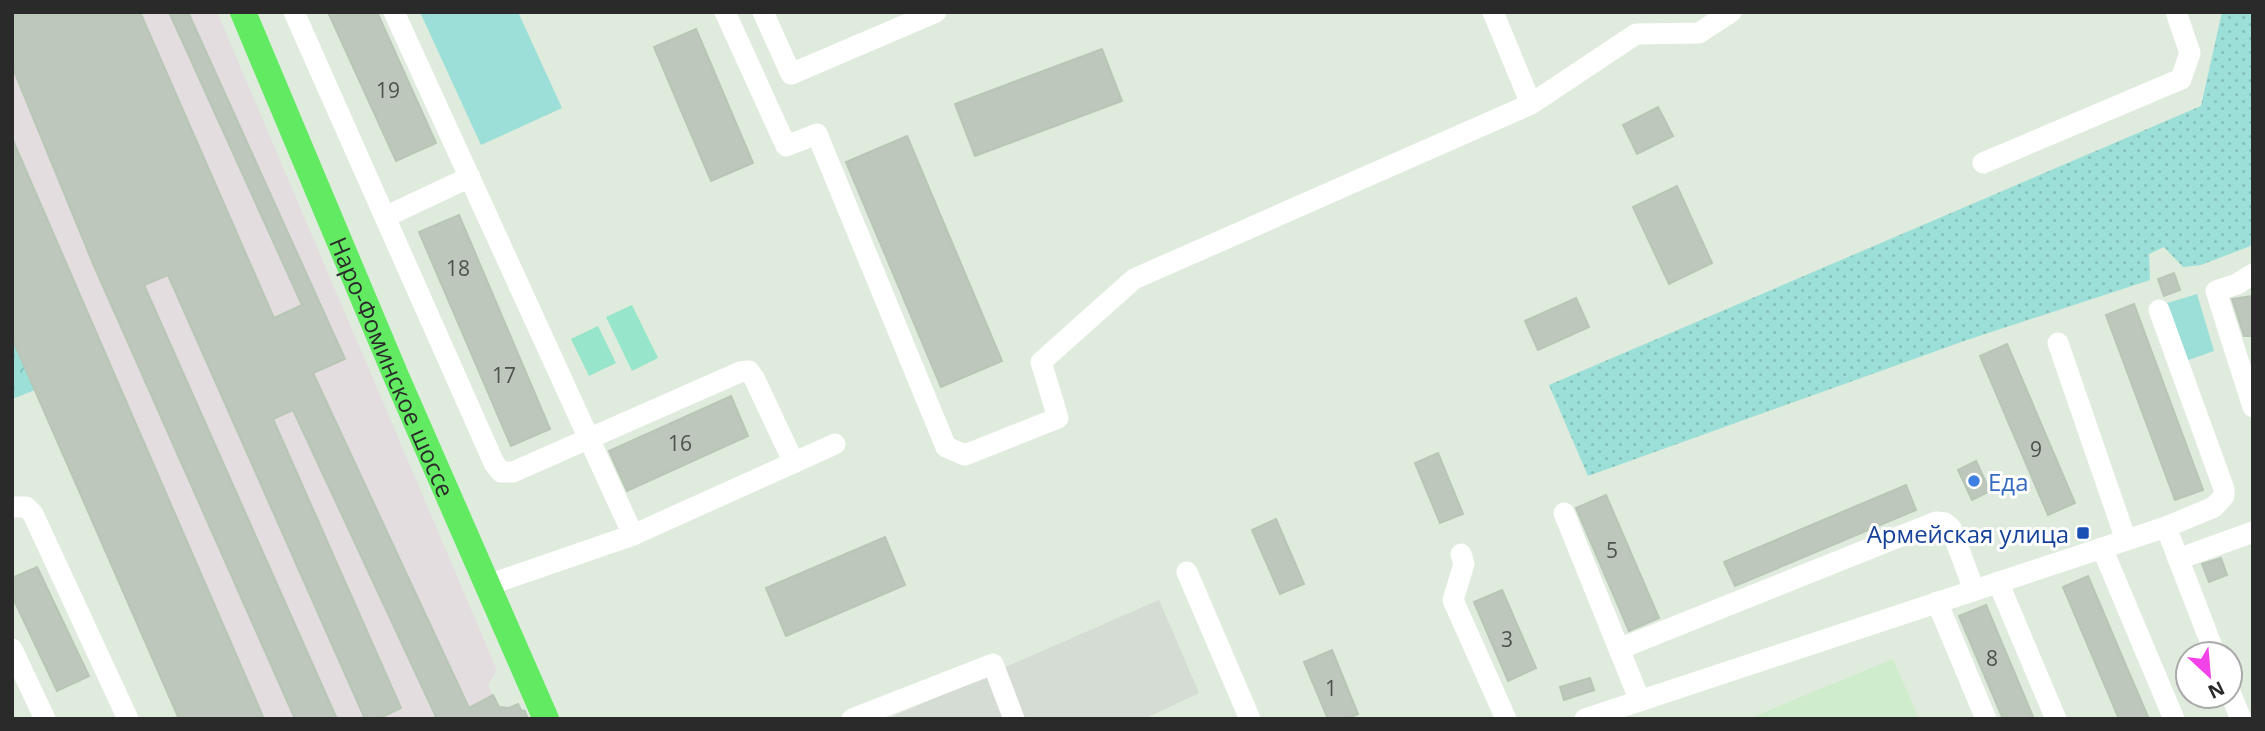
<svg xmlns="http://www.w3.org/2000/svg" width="2265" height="731" font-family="'Open Sans',sans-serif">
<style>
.industrial{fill:#e4dde0}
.education{fill:#cfeccc}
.grass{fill:url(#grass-dots)}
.forest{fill:url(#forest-crowns)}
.park{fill:#9bdfd8}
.pitch{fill:#97e6cb}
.plaza{fill:#d4dcd3}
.building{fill:#bdc7bc;stroke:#b8c6b6;stroke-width:2}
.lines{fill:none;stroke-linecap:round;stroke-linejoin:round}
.minor{stroke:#fff;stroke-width:21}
.major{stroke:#63ea63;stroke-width:26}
.shop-dot{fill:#3f7fe0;stroke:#fff;stroke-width:2.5}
.transit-dot{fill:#1a4fb4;stroke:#fff;stroke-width:2.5}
.labels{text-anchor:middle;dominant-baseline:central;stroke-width:6;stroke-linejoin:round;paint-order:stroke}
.number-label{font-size:21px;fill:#4f514e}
.street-label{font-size:24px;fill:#2a2a2a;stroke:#fff}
.shop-label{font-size:24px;fill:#366cbe;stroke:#fff;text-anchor:start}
.transit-label{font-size:24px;fill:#164399;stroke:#fff;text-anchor:end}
</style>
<defs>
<pattern id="grass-dots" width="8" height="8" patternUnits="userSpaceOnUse" patternTransform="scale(1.75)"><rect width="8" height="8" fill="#9bdfd8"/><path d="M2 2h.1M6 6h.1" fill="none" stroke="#86c0ba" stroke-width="1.8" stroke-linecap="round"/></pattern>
<pattern id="forest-crowns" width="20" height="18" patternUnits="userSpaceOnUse" patternTransform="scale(1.75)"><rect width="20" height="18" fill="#9bdfd8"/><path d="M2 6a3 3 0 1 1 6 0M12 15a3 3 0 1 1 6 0" fill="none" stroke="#86c0ba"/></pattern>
</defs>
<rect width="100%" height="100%" fill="#dfebdc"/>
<polygon class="industrial" points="12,12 217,12 497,670 488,685 501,712 488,719 179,719 12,337"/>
<polygon class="education" points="1893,659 1919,719 1748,719"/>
<polygon class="grass" points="2222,12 2253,12 2253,245 2201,265 2183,267 2164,247 2149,254 2150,280 1967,340 1588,476 1549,385 2201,106"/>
<polygon class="forest" points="12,337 35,390 12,399"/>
<g class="park">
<polygon points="420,12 518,12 562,108 481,145"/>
<polygon points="2197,294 2214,351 2183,362 2161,305"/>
</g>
<g class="pitch">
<polygon points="632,305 658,358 632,371 606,317"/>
<polygon points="598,326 616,363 589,376 571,339"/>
</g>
<polygon class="plaza" points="1159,600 1199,693 1144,719 887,719"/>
<g class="building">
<polygon points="12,12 140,12 274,318 302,305 169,12 188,12 345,359 313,373 469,708 493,695 499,707 509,708 518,704 521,710 525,711 528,719 437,719 293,410 273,419 401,708 378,719 365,719 168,275 144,285 337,719 295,719 94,266 12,66"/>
<polygon points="328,12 377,12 436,143 396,161"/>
<polygon points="696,29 753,163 711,181 654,47"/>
<polygon points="1102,49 1122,101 975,156 955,104"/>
<polygon points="1658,107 1673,136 1637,154 1623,125"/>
<polygon points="907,136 1002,361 941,387 846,162"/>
<polygon points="12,138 73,279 264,719 179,719 12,338"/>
<polygon points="1677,186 1712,263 1669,284 1633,207"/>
<polygon points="459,215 550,429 511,446 419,232"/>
<polygon points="2174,273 2180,290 2164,296 2158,279"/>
<polygon points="2253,296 2253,336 2244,336 2232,299"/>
<polygon points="1576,298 1589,327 1538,350 1525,321"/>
<polygon points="2134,304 2203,490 2175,500 2106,315"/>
<polygon points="2007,344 2075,503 2048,515 1980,356"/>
<polygon points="731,396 748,436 627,491 609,451"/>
<polygon points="1438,453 1463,514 1440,523 1415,463"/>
<polygon points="1976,461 1990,491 1972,500 1958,470"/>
<polygon points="1906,485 1916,510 1735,586 1724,562"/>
<polygon points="1606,495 1659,618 1629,631 1576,508"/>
<polygon points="1276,519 1304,584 1280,594 1252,530"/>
<polygon points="885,537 905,585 786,636 766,588"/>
<polygon points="2221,558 2227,575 2209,582 2202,564"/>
<polygon points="37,567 89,676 57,691 12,596 12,578"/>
<polygon points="2088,576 2124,661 2149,719 2119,719 2063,587"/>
<polygon points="1502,590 1536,668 1508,681 1474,602"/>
<polygon points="1986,605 2034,719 2003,719 1959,616"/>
<polygon points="1332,650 1358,714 1347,719 1328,719 1304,662"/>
<polygon points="1590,678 1594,690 1564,700 1560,687"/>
</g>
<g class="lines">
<g class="minor">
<polyline points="294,12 494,463 501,472 513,472 740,372 749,371 754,378 794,463"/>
<polyline points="394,12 633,535"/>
<polyline points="725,12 786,146 817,134 946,447 965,455 1058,418 1041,362 1134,279 1531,104"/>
<polyline points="763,12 791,74 936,12"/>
<polyline points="1493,12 1531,104 1636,34 1699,33 1731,12"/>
<polyline points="1983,163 2181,79 2190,53 2176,12"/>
<polyline points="385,217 470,177"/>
<polyline points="2253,274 2237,284 2216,291 2253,407"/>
<polyline points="2159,310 2224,489 2224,496 2214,507 2166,527"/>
<polyline points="2058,343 2126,540"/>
<polyline points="12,507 26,507 33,514 128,719"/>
<polyline points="1564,513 1640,701"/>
<polyline points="2102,548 2174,719"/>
<polyline points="1461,554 1464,564 1453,600 1506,719"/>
<polyline points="2178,559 2253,532"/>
<polyline points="1187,572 1250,719"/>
<polyline points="1998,582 2056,719"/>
<polyline points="488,585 633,535 835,444"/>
<polyline points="1937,602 1986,719"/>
<polyline points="12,649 45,719"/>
<polyline points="1619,649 1936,522 1945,523 1951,528 1974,590"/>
<polyline points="2230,692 2241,719"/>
<polyline points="852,719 993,664 1014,719"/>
<polyline points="1585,719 2166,527 2215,654"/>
</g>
<path class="major" id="s1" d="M243,12L396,376L546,719"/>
</g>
<circle class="shop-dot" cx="1974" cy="481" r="7"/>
<rect class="transit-dot" x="2076" y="526" width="14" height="14" rx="3.5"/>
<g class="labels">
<g class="number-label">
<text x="388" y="90">19</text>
<text x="458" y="268">18</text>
<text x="504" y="375">17</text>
<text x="680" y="443">16</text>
<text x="2036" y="449">9</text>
<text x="1612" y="550">5</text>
<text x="1507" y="639">3</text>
<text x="1992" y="658">8</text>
<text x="1331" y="688">1</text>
</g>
<g class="street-label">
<text stroke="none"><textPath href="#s1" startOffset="385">Наро-Фоминское шоссе</textPath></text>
</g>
<g class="shop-label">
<text x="1988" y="481">Еда</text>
</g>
<g class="transit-label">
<text x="2069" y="533">Армейская улица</text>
</g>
</g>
<rect width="2265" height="731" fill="none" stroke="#2a2a2a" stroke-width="28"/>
<g transform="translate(2209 675) rotate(154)"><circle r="33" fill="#ffffff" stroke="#aaaaaa" stroke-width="2"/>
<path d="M0-5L12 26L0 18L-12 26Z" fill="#f143e8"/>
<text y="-10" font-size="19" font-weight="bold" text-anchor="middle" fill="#2a2a2a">N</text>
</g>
</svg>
